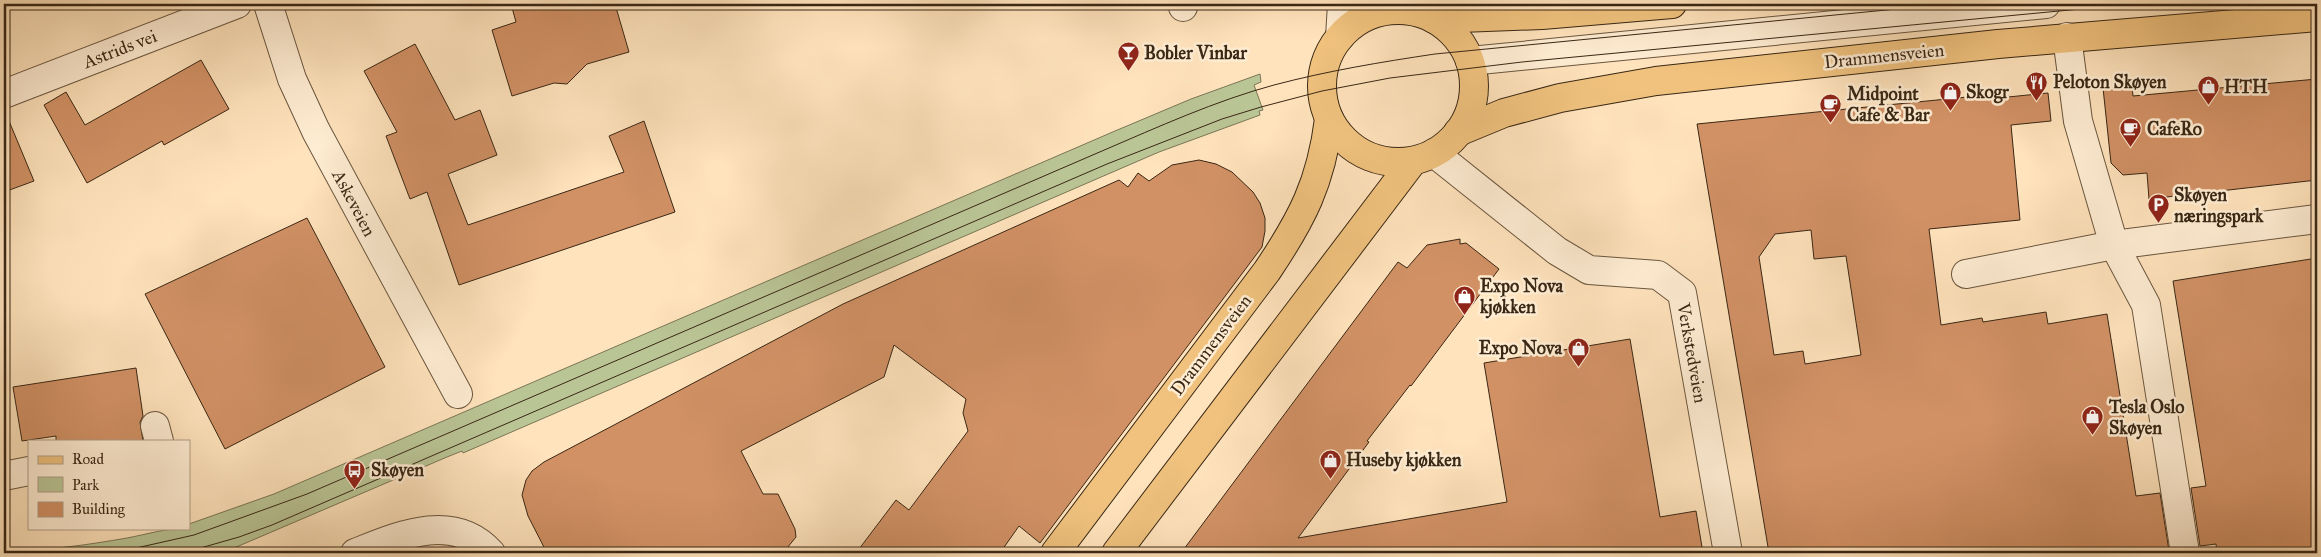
<svg xmlns="http://www.w3.org/2000/svg" width="2321" height="557" font-family="'IM FELL Great Primer',serif">
<style>
.green{fill:#bac596;stroke:#7a7656}
.building{fill:#d19165;stroke:#392715;fill-rule:evenodd}
.lines{fill:none;stroke-linecap:round;stroke-linejoin:round}
.minor-casing{stroke:#6a563f;stroke-width:30}
.major-casing{stroke:#392715;stroke-width:30}
.minor{stroke:#ffedd3;stroke-width:28}
.major{stroke:#f0c27e;stroke-width:28}
.tram{stroke:#392715;stroke-width:1}
.labels{text-anchor:middle;dominant-baseline:central;stroke-width:5;stroke-linejoin:round;paint-order:stroke}
.street-label{font-size:18px;fill:#392715;stroke:#ffedd3}
.poi-label{font-size:18px;font-weight:bold;fill:#392715;stroke:#ffedd3;text-anchor:start}
</style>
<rect width="100%" height="100%" fill="#ffe3bc"/>
<filter id="stains"><feTurbulence type="fractalNoise" baseFrequency=".004" numOctaves="4"/><feColorMatrix values="0 0 0 0 .2 0 0 0 0 .09 0 0 0 0 .02 0 0 0 .5 -.17"/></filter>
<radialGradient id="worn" r=".72"><stop offset=".6" stop-color="#630" stop-opacity="0"/><stop offset="1" stop-color="#630" stop-opacity=".3"/></radialGradient>
<path class="green" d="M1260,74L1261,82L1254,85L1263,110L1259,111L1260,115L1159,152L463,453L462,451L447,457L227,551V553H4V551C45,551 87,545 127,538C148,534 167,528 189,528V524L274,494L1115,131L1191,99Z"/>
<g class="building">
<polygon points="511,4 615,4 629,52 587,64 567,84 554,83 512,96 492,30 516,22"/>
<polygon points="415,44 455,120 480,110 497,155 448,174 468,225 624,172 609,136 644,121 675,212 459,285 427,192 410,199 386,136 397,132 364,71"/>
<polygon points="201,60 229,109 164,145 162,141 87,183 44,105 66,92 85,125"/>
<polygon points="2317,79 2317,180 2149,199 2147,173 2123,175 2111,163 2103,88 2132,86 2133,96"/>
<path d="M2007,93L2008,97L2048,93L2051,121L2011,125L2020,220L1929,229L1941,325L1982,318L1983,322L2046,312L2048,324L2107,314L2136,496L2160,493L2169,551L2158,553H1769L1697,124ZM1811,230L1814,259L1846,256L1861,355L1805,364L1803,351L1774,355L1759,257L1775,234Z"/>
<polygon points="4,109 34,181 4,192"/>
<polygon points="1199,160 1216,164 1232,172 1253,192 1260,203 1265,218 1265,231 1262,247 1040,543 1019,526 1000,553 856,553 896,500 909,510 968,431 963,413 966,399 894,345 884,377 741,451 763,494 778,494 795,529 796,537 783,553 547,553 528,516 522,495 526,480 532,471 544,462 843,304 1119,180 1128,187 1138,173 1149,181 1172,165"/>
<polygon points="307,218 385,367 225,449 145,294"/>
<polygon points="1460,239 1460,244 1466,243 1499,269 1411,386 1410,385 1367,441 1369,442 1298,538 1507,502 1484,363 1630,339 1660,517 1696,511 1703,553 1291,553 1291,548 1287,553 1181,553 1398,262 1407,268 1427,245"/>
<polygon points="2317,258 2317,553 2217,553 2216,544 2200,546 2191,488 2206,486 2173,281"/>
<polygon points="136,368 143,416 140,422 143,441 56,441 56,436 22,441 13,387"/>
</g>
<g class="lines">
<defs>
<g id="minor">
<polyline points="268,4 292,79 316,131 458,394"/>
<polyline points="1183,4 1183,7"/>
<polyline points="1407,4 1413,11"/>
<polyline points="1340,37 1342,4"/>
<polyline points="2067,37 2078,121 2114,245 2317,219"/>
<polyline points="1470,61 2046,4"/>
<polyline points="4,94 237,4"/>
<polyline points="1434,153 1557,251 1589,270 1658,275 1682,293 1728,553"/>
<polyline points="1966,274 2114,245 2146,305 2185,553"/>
<polyline points="155,426 159,441"/>
<polyline points="4,476 29,471"/>
<path d="M355,553C398,536 453,511 491,553"/>
</g>
<g id="major">
<circle cx="1398" cy="86" r="76"/>
<polyline points="1434,19 1542,15 1672,4"/>
<polyline points="1458,132 1504,113 1560,98 1656,81 1998,44 2317,17"/>
<path d="M1055,553L1267,271C1302,219 1321,183 1329,119"/>
<polyline points="1116,553 1413,161"/>
</g>
</defs>
<use href="#minor" class="minor-casing"/>
<use href="#major" class="major-casing"/>
<use href="#minor" class="minor"/>
<use href="#major" class="major"/>
<g class="tram">
<path d="M114,553L194,535L307,494L1102,151C1158,127 1215,101 1274,85C1327,71 1381,62 1435,54L1948,4"/>
<polyline points="183,553 239,537 272,525 1107,164 1222,119 1261,107 1322,91 1390,78 1522,62 2133,4"/>
</g>
</g>
<defs>
<symbol id="bar-pin" viewBox="-11 -11 22 30"><path d="M0 17L-7.5 6A9.5 9.5 0 1 1 7.5 6Z" fill="#8f2418" stroke="#ffedd3"/><path d="M-6-5H6L.8 .8V4.5H3.5V6h-7V4.5H-.8V.8Z" fill="#fff"/></symbol>
<symbol id="restaurant-pin" viewBox="-11 -11 22 30"><path d="M0 17L-7.5 6A9.5 9.5 0 1 1 7.5 6Z" fill="#8f2418" stroke="#ffedd3"/><path d="M-5-6h1v4h1v-4h1v4h1v-4h1v5L-1.5 .5V6h-2V.5L-5-1ZM5-6V6H3V1.5H1.5Q1.5-4 5-6Z" fill="#fff"/></symbol>
<symbol id="shop-pin" viewBox="-11 -11 22 30"><path d="M0 17L-7.5 6A9.5 9.5 0 1 1 7.5 6Z" fill="#8f2418" stroke="#ffedd3"/><path d="M-5-2.5h2.3a2.7 3.5 0 0 1 5.4 0H5L5.5 6h-11ZM-1.5-2.5h3a1.5 2.3 0 0 0-3 0Z" fill="#fff"/></symbol>
<symbol id="cafe-pin" viewBox="-11 -11 22 30"><path d="M0 17L-7.5 6A9.5 9.5 0 1 1 7.5 6Z" fill="#8f2418" stroke="#ffedd3"/><path d="M-5.5-4.5H6V0H3Q3 3.5 0 3.5H-2.5Q-5.5 3.5-5.5 0ZM3-3.2v2h1.7v-2ZM-6 4.5H4V6H-6Z" fill="#fff"/></symbol>
<symbol id="parking-pin" viewBox="-11 -11 22 30"><path d="M0 17L-7.5 6A9.5 9.5 0 1 1 7.5 6Z" fill="#8f2418" stroke="#ffedd3"/><path d="M-3.5-5.5H1a3.5 3.5 0 0 1 0 7H-1V5.5H-3.5ZM-1-3.4V-.6H.8a1.4 1.4 0 0 0 0-2.8Z" fill="#fff"/></symbol>
<symbol id="bus-pin" viewBox="-11 -11 22 30"><path d="M0 17L-7.5 6A9.5 9.5 0 1 1 7.5 6Z" fill="#8f2418" stroke="#ffedd3"/><path d="M-5-6H5V4H4V6H2V4H-2V6H-4V4H-5ZM-3.5-4V0h7V-4ZM-3.5 1.2v1.5H-2V1.2ZM2 1.2v1.5H3.5V1.2Z" fill="#fff"/></symbol>
</defs>
<g fill-rule="evenodd">
<use href="#bar-pin" x="1116" y="40" width="25" height="34"/>
<use href="#restaurant-pin" x="2024" y="70" width="25" height="34"/>
<use href="#shop-pin" x="2196" y="74" width="25" height="34"/>
<use href="#shop-pin" x="1938" y="80" width="25" height="34"/>
<use href="#cafe-pin" x="1818" y="92" width="25" height="34"/>
<use href="#cafe-pin" x="2118" y="116" width="25" height="34"/>
<use href="#parking-pin" x="2146" y="192" width="25" height="34"/>
<use href="#shop-pin" x="1452" y="284" width="25" height="34"/>
<use href="#shop-pin" x="1566" y="336" width="25" height="34"/>
<use href="#shop-pin" x="2080" y="404" width="25" height="34"/>
<use href="#shop-pin" x="1318" y="448" width="25" height="34"/>
<use href="#bus-pin" x="342" y="458" width="25" height="34"/>
</g>
<g class="labels">
<g class="street-label">
<text transform="translate(120 49) rotate(-21)">Astrids vei</text>
<text transform="translate(1884 56) rotate(-6)">Drammensveien</text>
<text transform="translate(354 203) rotate(62)">Askeveien</text>
<text transform="translate(1211 345) rotate(-53)">Drammensveien</text>
<text transform="translate(1692 353) rotate(80)">Verkstedveien</text>
</g>
<g class="poi-label">
<text x="1144" y="53">Bobler Vinbar</text>
<text x="2053" y="82">Peloton Skøyen</text>
<text x="2224" y="87">HTH</text>
<text x="1966" y="92">Skogr</text>
<text x="1847" y="94">Midpoint<tspan x="1847" dy="21">Cafe &amp; Bar</tspan></text>
<text x="2147" y="129">CafeRo</text>
<text x="2174" y="195">Skøyen<tspan x="2174" dy="21">næringspark</tspan></text>
<text x="1480" y="286">Expo Nova<tspan x="1480" dy="21">kjøkken</tspan></text>
<text x="1562" y="348" text-anchor="end">Expo Nova</text>
<text x="2109" y="407">Tesla Oslo<tspan x="2109" dy="21">Skøyen</tspan></text>
<text x="1346" y="460">Huseby kjøkken</text>
<text x="371" y="470">Skøyen</text>
</g>
</g>
<rect width="2321" height="557" fill="none" stroke="#ffe3bc" stroke-width="20"/>
<rect x="5" y="5" width="2311" height="547" fill="none" stroke="#392715" stroke-width="2.5"/>
<rect x="10" y="10" width="2301" height="537" fill="none" stroke="#392715"/>
<rect x="28" y="440" width="162" height="90" fill="#ffedd3" stroke="#b09e87"/>
<rect x="38" y="456" width="25" height="8" fill="#f0c27e" stroke="#b09e87"/>
<text x="72" y="464" font-size="15" fill="#392715">Road</text>
<rect x="38" y="477" width="25" height="15" fill="#bac596" stroke="#b09e87"/>
<text x="72" y="490" font-size="15" fill="#392715">Park</text>
<rect x="38" y="502" width="25" height="15" fill="#d19165" stroke="#b09e87"/>
<text x="72" y="514" font-size="15" fill="#392715">Building</text>
<rect width="100%" height="100%" filter="url(#stains)"/>
<rect width="100%" height="100%" fill="url(#worn)"/>
</svg>
